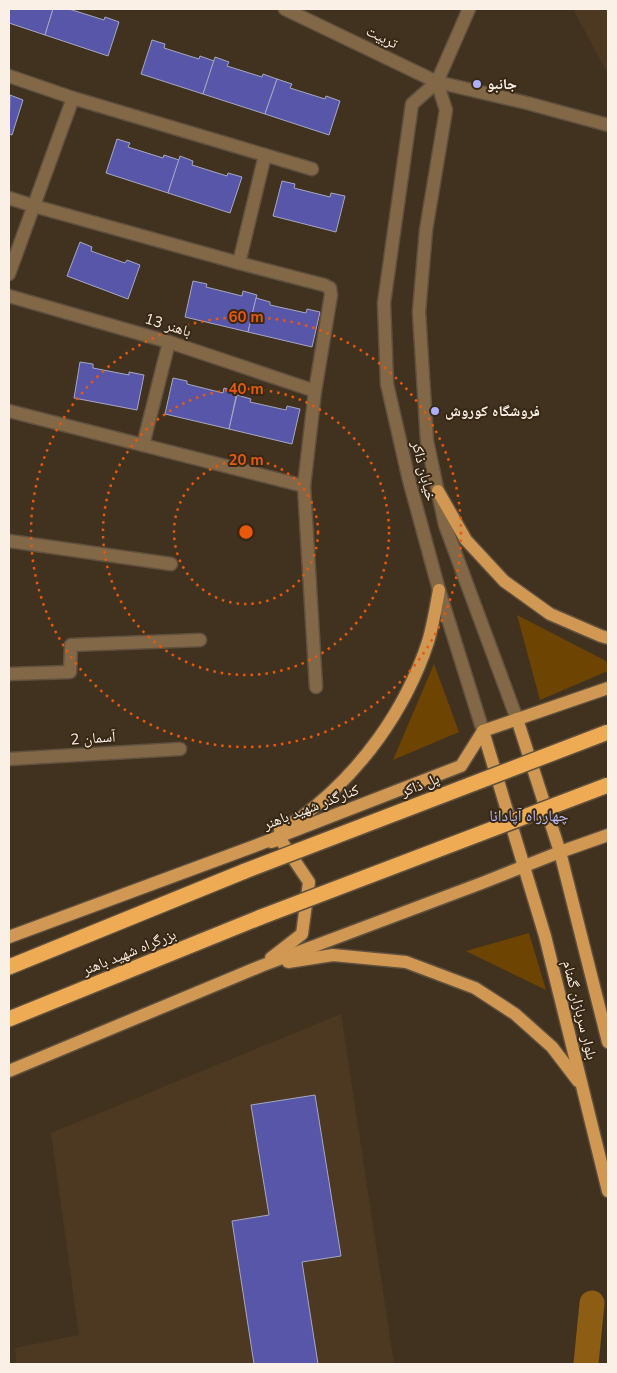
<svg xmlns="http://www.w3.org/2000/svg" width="617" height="1373" font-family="'Nunito Sans','Noto Naskh Arabic',sans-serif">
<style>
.built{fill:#4d3921}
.green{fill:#6d4402}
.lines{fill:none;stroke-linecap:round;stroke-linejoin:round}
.canal{stroke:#8d5d14;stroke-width:25}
.building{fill:#5856a9;stroke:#a6a8c2}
.minor-casing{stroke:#5f503f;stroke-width:15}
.major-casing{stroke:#5f503f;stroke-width:15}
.highway-casing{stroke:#5f503f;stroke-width:18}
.minor{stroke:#836847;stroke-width:12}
.major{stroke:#d09852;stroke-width:12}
.highway{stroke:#eeab54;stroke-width:15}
.highway-bridge-casing{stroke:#5f503f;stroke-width:18;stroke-linecap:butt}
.highway-bridge{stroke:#eeab54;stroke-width:15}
.ring{fill:none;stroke:#e8590c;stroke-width:2.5;stroke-dasharray:2.5 5}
.poi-dot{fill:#acaffb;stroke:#372815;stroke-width:2}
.labels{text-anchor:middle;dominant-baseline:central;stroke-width:4;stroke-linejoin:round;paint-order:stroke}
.street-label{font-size:15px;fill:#faf0e5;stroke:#372815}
.poi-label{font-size:15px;font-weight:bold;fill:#faf0e5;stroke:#372815;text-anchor:start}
.neighbourhood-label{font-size:16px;fill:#b9bdf6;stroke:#372815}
.centre{fill:#e8590c;stroke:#372815;stroke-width:2.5}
.ring-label{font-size:15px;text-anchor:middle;font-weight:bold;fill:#e8590c;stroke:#372815;stroke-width:4;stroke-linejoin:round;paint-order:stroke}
</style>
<rect width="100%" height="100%" fill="#41321f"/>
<g class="built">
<polygon points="573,9 608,9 608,74"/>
<polygon points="341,1014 394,1364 16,1364 15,1348 79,1335 51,1133"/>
</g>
<g class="green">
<polygon points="517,615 608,662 608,671 540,700"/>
<polygon points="434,664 459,732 393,760"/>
<polygon points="529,933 546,990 466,951"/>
</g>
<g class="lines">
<polyline class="canal" points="586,1364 592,1303"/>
</g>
<g class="building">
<polygon points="9,9 53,9 45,35 9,23"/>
<polygon points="53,9 69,9 104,20 105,17 119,22 108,56 45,35"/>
<polygon points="152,40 165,44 164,48 199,59 200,56 214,61 203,94 141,74"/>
<polygon points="215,57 229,62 227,66 262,77 263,74 277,79 265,114 203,94"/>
<polygon points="277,79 292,84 290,88 325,99 326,96 340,101 329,135 265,114"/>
<polygon points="10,95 23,100 12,135 9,134"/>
<polygon points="117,139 130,143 128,147 163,158 164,155 179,160 168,193 106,173"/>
<polygon points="180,156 193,161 192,165 227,176 228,173 242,177 230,213 168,193"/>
<polygon points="282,181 295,184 294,188 330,197 331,193 345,196 336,232 273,216"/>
<polygon points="80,242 92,247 91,251 125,263 127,260 140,265 128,299 67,276"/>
<polygon points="193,281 207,284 206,287 242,296 243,291 257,295 248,332 185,317"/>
<polygon points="256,298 270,302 270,305 306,313 307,309 320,312 312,347 248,332"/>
<polygon points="80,362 93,364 93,368 129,375 129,372 144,375 137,410 74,398"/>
<polygon points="173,378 187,381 187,384 223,393 224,388 237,392 229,429 165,414"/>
<polygon points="237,395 251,399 250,402 286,410 287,406 300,409 292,444 229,429"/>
<polygon points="315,1095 341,1256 302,1262 318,1364 254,1364 232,1221 269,1215 251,1105"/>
</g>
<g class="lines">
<defs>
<g id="minor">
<polyline points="285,9 437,82 527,103 608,125"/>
<polyline points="469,9 437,82 412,104 384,303 387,384 409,480 439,590 483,731"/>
<polyline points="9,76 73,98 312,169"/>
<polyline points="437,82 446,110 426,230 419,312 427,441 445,525 517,719"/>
<polyline points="9,198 34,206 239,263 324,285 330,288 331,295 315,391 304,486 316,687"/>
<polyline points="239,263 265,155"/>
<polyline points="9,274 73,98"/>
<polyline points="9,296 169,342 315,391"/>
<polyline points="9,411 304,486"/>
<polyline points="143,445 169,342"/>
<polyline points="9,541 171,564"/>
<polyline points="9,674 70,672 71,645 200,640"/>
<polyline points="9,759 180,749"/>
</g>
<g id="major">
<polyline points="438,491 466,540 504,581 550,614 601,636 608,638"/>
<polyline points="517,719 560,852 608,1042"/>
<polyline points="483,731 545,936 608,1191"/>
<path d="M280,830C288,825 296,821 303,816C361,772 405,711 428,642C433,625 436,607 439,590"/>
<polyline points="9,937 252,847 461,766 483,731 608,688"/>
<polyline points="271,958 302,934 309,882 280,839 271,842"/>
<polyline points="288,962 333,955 406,962 475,988 515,1014 552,1047 578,1081"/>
<polyline points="9,1071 261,966 482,883 560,852 608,835"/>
</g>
<g id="highway">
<polyline points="9,967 245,871"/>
<polyline points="9,1019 261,917"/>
</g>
</defs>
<use href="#minor" class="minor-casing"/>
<use href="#major" class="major-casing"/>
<use href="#highway" class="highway-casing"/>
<use href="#minor" class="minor"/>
<use href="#major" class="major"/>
<use href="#highway" class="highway"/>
<defs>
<g id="highway-bridge">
<polyline points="245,871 608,732"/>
<polyline points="261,917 608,785"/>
</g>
</defs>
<use href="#highway-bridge" class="highway-bridge-casing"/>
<use href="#highway-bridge" class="highway-bridge"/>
</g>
<g class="ring">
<circle cx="246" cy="532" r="72"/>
<circle cx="246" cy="532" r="143"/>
<circle cx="246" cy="532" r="215"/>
</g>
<g class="poi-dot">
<circle cx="477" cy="84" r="5"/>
<circle cx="435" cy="411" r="5"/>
</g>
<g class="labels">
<g class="street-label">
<text transform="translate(382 37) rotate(26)">تربیت</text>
<text transform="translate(168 325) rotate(17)">باهنر 13</text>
<text transform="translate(424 471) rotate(76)">خیابان ذاکر</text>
<text transform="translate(93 738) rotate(-4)">آسمان 2</text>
<text transform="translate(420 785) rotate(-21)">پل ذاکر</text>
<text transform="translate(311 807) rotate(-21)">کنارگذر شهید باهنر</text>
<text transform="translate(129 952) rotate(-22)">بزرگراه شهید باهنر</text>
<text transform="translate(580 1010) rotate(76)">بلوار سربازان گمنام</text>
</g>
<g class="poi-label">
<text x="487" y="84">جانبو</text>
<text x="445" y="411">فروشگاه کوروش</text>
</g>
<g class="neighbourhood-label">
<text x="529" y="816">چهارراه آپادانا</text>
</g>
</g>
<circle cx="246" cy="532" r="8" class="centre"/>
<g class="ring-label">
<text x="246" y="322">60 m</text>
<text x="246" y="394">40 m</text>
<text x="246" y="465">20 m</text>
</g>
<rect width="617" height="1373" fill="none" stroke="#faf0e5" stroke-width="20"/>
</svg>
